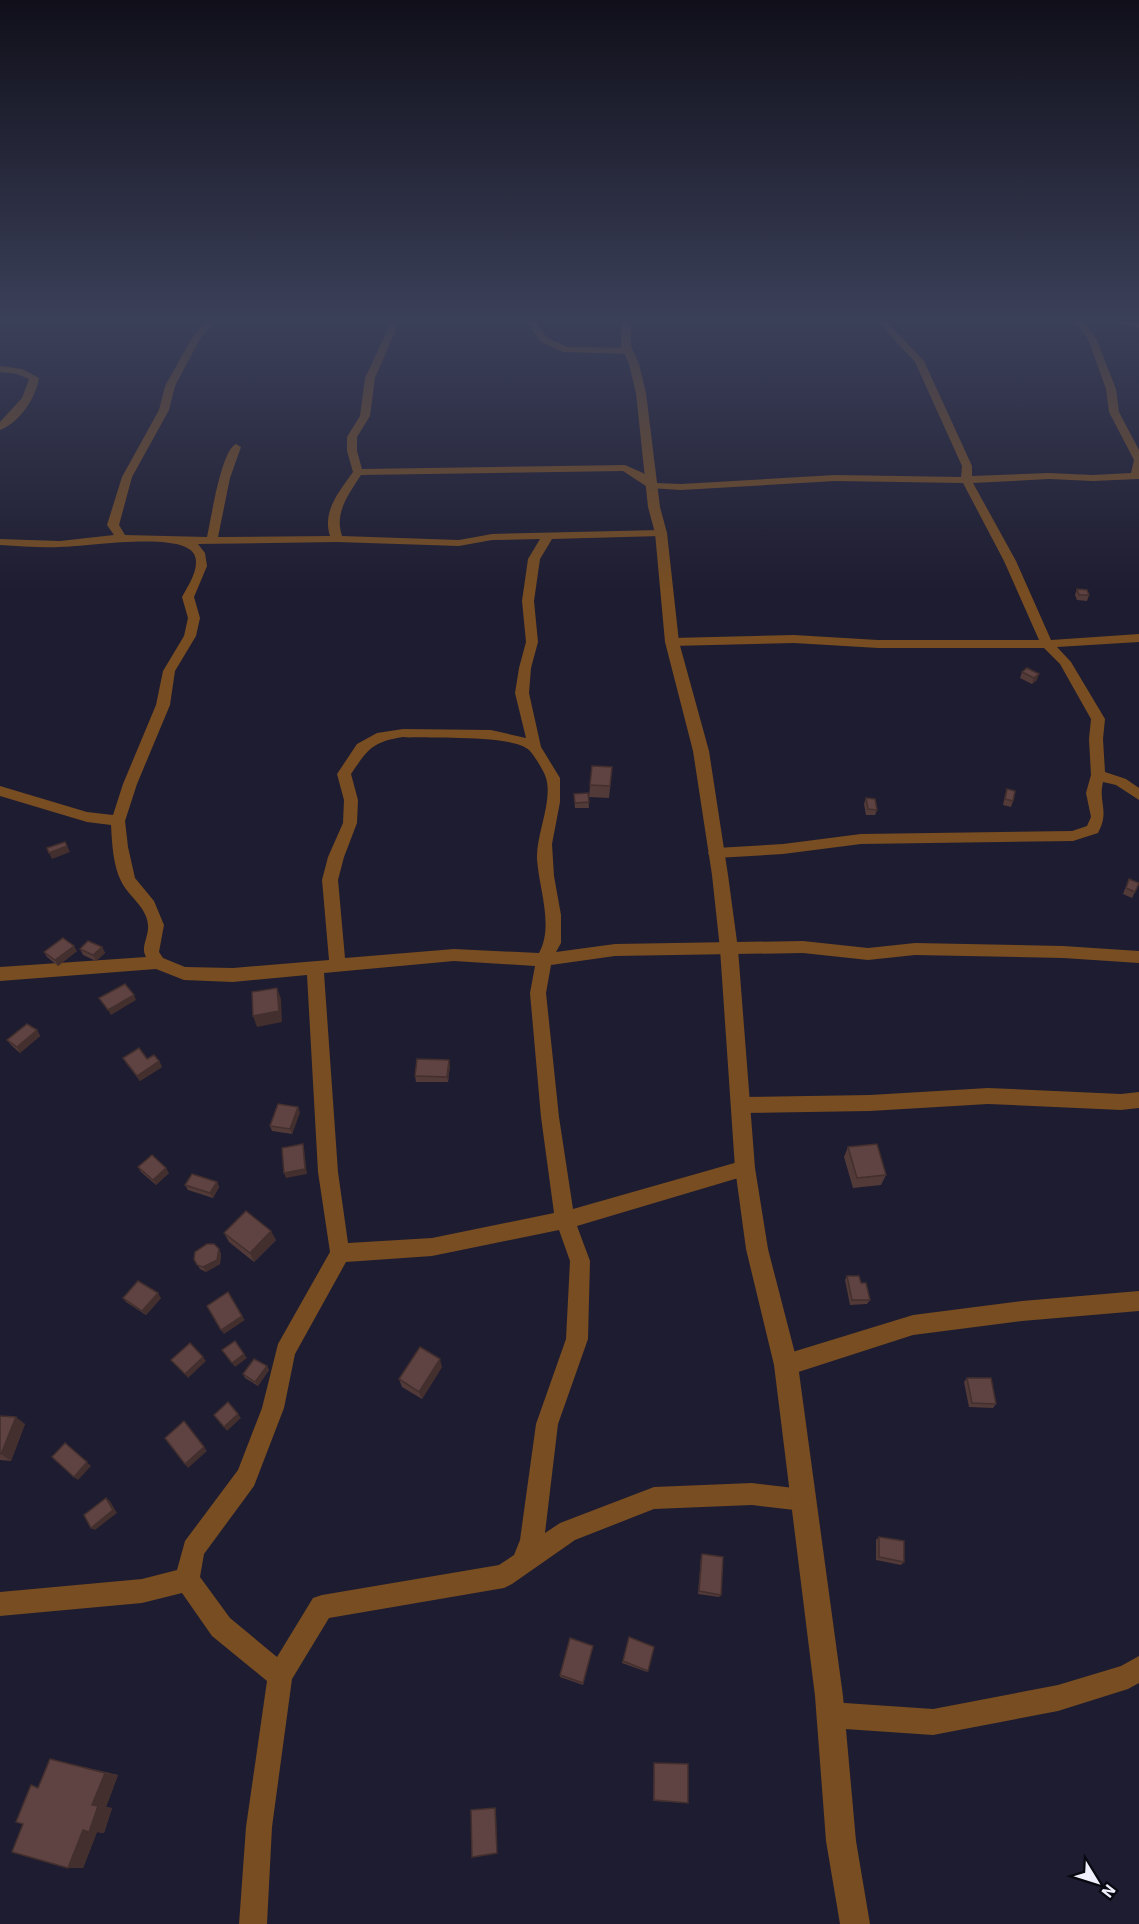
<svg xmlns="http://www.w3.org/2000/svg" width="1139" height="1924" font-family="'IBM Plex Sans',sans-serif">
<style>
.lines{fill:none;stroke-linecap:round;stroke-linejoin:round}
.minor{fill:#774d21;fill-rule:evenodd}
.tertiary{fill:#774d21;fill-rule:evenodd}
.wall{fill:#523a39}
.shaded-wall{fill:#422f2e}
.building{fill:#5f4342;stroke:#422f2e;stroke-width:1.5}
</style>
<rect width="100%" height="100%" fill="#1e1c30"/>
<g class="lines">
<g class="minor">
<path d="M206,321H215L200,339L175,386L169,410L132,477L119,525L125,535L207,537C211,520 221,450 236,444L241,447L230,478L218,537L330,536C322,511 339,492 353,472L347,451V437L360,416L365,378L388,329L386,321H394L396,329L375,378L370,416L357,437V451L362,469L625,465L643,473L656,483L681,484L835,475L961,477L962,466L915,362L877,321H886L924,361L972,466V476L1049,473L1093,475L1131,473L1134,460L1109,412L1106,389L1088,339L1074,321H1083L1096,338L1116,389L1119,412L1139,450V479L1093,481L1049,479L973,483L1016,561L1051,640L1139,634V642L1057,647L1071,662L1105,719L1103,739L1105,772L1126,779L1139,788V800L1116,785L1103,782C1098,803 1110,811 1098,833L1073,841L861,844L783,854L716,858L711,857L708,853L711,849L716,848L783,844L861,834L1072,831L1087,826L1091,817L1086,793L1091,775L1089,739L1091,719L1060,664L1044,648H878L794,643L672,646L666,642L672,638L794,635L878,640H1039L1004,561L963,483L835,481L681,490L649,488L623,471L361,475C349,494 334,512 342,536L459,540L492,534L661,530L667,533L661,536L552,539L540,559L534,601L538,642L531,668L529,693L541,747L560,778V802L552,844L554,876L561,915V943L556,952L615,944L803,941L868,948L915,943L1063,946L1139,951V963L1063,958L915,955L868,960L803,953L615,956L551,965L546,993L559,1117L573,1209L745,1160L752,1162L754,1168L752,1174L745,1176L577,1226L590,1261L588,1339L558,1424L545,1533L560,1523L654,1487L752,1483L803,1489L811,1492L814,1500L811,1508L803,1511L752,1505L654,1509L575,1540L512,1584L504,1588L329,1618L292,1679L272,1827L267,1924H239L246,1827L267,1681L212,1636L182,1593L142,1603L0,1616V1592L142,1579L177,1570L185,1541L238,1470L262,1408L278,1344L330,1252L318,1172L307,975L233,982L184,980L156,969L0,981V967L146,957C140,947 149,937 148,925C147,907 128,896 121,881C113,865 112,843 111,825L87,822L0,796V786L87,812L113,815L123,784L156,705L163,671L184,636L188,618L182,597C188,586 201,567 194,554C181,531 85,547 60,547C40,548 20,546 0,545V539L60,541L114,535L107,525L122,477L159,410L165,386L192,338ZM540,539L528,559L522,601L526,642L519,668L515,693L526,738L491,730L403,729L377,733L357,744L337,774L344,800L343,823L328,857L322,880L329,960L233,968L185,967L163,958L159,952L164,925L154,901L135,878L128,847L125,821L137,784L170,705L175,671L196,636L200,618L194,597L207,566L205,553L198,544L337,542L459,546L492,540ZM403,737C430,739 511,734 529,750C534,755 544,771 546,778C553,801 536,834 537,859C539,889 554,926 539,953L454,949L345,958L338,880L344,857L357,823L358,800L351,774C368,749 372,742 403,737ZM454,961L535,966L530,993L541,1117L554,1213L432,1238L348,1243L338,1172L324,973ZM559,1230L570,1261L566,1339L536,1424L520,1540L514,1555L499,1565L322,1595L313,1598L277,1657L230,1618L200,1577L204,1554L254,1486L284,1408L295,1354L346,1262L432,1256Z"/>
<polygon points="526,321 535,321 547,338 568,347 628,348 633,351 628,354 563,352 541,342"/>
<polygon points="1118,321 1139,322 1139,328 1119,323"/>
<path d="M0,366L22,369L39,378C36,398 19,423 0,430V422L22,398L29,379L17,374L0,372Z"/>
<polygon points="988,1088 1121,1094 1139,1092 1139,1108 1121,1110 988,1104 870,1111 740,1113 734,1111 731,1105 734,1099 740,1097 870,1095"/>
<polygon points="1139,1291 1139,1311 1022,1321 913,1335 786,1376 778,1373 775,1365 778,1357 786,1354 913,1315 1022,1301"/>
<polygon points="1139,1656 1139,1683 1128,1689 1058,1711 933,1735 830,1728 821,1724 817,1715 821,1706 830,1702 933,1709 1058,1685 1121,1666"/>
</g>
<polygon class="tertiary" points="621,321 631,321 631,346 639,364 646,393 660,507 667,533 679,642 709,751 728,875 738,949 755,1168 768,1249 798,1365 843,1696 856,1841 870,1924 840,1924 826,1841 815,1696 774,1365 746,1249 735,1168 720,949 712,875 693,751 665,642 655,533 648,507 636,393 629,364 621,346"/>
</g>
<g class="wall">
<polygon points="1077,589 1089,595 1087,601 1077,600 1075,595"/>
<polygon points="1022,672 1037,680 1032,684 1020,678"/>
<polygon points="611,779 609,798 589,797 590,785"/>
<polygon points="1007,789 1013,801 1011,807 1003,805 1005,795"/>
<polygon points="588,793 589,808 575,808 574,794"/>
<polygon points="866,798 877,810 875,815 866,815 864,804"/>
<polygon points="1129,879 1135,892 1132,898 1123,894"/>
<polygon points="102,947 105,953 96,961 83,955 80,949"/>
<polygon points="77,951 58,966 47,957 44,952"/>
<polygon points="37,1030 40,1036 20,1053 11,1045 7,1040"/>
<polygon points="123,1058 147,1059 159,1061 162,1067 140,1081 126,1063"/>
<polygon points="450,1065 448,1082 416,1082 415,1076"/>
<polygon points="300,1112 292,1134 272,1131 270,1126"/>
<polygon points="848,1147 886,1175 881,1185 853,1188 844,1157"/>
<polygon points="138,1167 169,1173 156,1185 141,1172"/>
<polygon points="217,1182 219,1187 213,1198 188,1190 185,1185"/>
<polygon points="224,1233 276,1240 254,1262 229,1242"/>
<polygon points="219,1249 221,1254 220,1264 206,1272 200,1269 194,1259"/>
<polygon points="847,1276 861,1283 870,1300 867,1304 850,1305 845,1280"/>
<polygon points="123,1298 161,1298 146,1315 126,1302"/>
<polygon points="267,1366 269,1370 258,1386 245,1378 243,1374"/>
<polygon points="442,1367 422,1399 402,1387 399,1379"/>
<polygon points="967,1378 996,1404 993,1408 969,1407 964,1382"/>
<polygon points="0,1416 25,1424 11,1461 0,1460"/>
<polygon points="879,1537 904,1562 901,1565 876,1560 876,1540"/>
<polygon points="702,1554 721,1595 719,1597 698,1594 701,1556"/>
<polygon points="629,1637 648,1671 647,1672 622,1663"/>
<polygon points="593,1646 583,1685 560,1677 560,1675"/>
<polygon points="50,1759 118,1775 106,1807 112,1808 104,1833 97,1832 83,1868 68,1868 39,1786"/>
<polygon points="654,1763 688,1803 653,1801 654,1764"/>
</g>
<g class="shaded-wall">
<polygon points="1039,674 1037,680 1032,684 1034,678"/>
<polygon points="67,846 70,852 52,859 49,853"/>
<polygon points="74,946 77,951 58,966 55,960"/>
<polygon points="102,947 105,953 96,961 93,955"/>
<polygon points="277,988 281,999 282,1022 257,1027 253,1016"/>
<polygon points="134,995 136,1000 111,1015 108,1010"/>
<polygon points="37,1030 40,1036 20,1053 17,1047"/>
<polygon points="449,1060 450,1065 448,1082 447,1077"/>
<polygon points="159,1061 162,1067 140,1081 137,1076"/>
<polygon points="298,1107 300,1112 292,1134 290,1129"/>
<polygon points="303,1144 304,1149 307,1174 286,1178 284,1173"/>
<polygon points="166,1168 169,1173 156,1185 153,1180"/>
<polygon points="217,1182 219,1187 213,1198 210,1193"/>
<polygon points="271,1231 276,1240 254,1262 250,1253"/>
<polygon points="219,1249 221,1254 220,1264 206,1272 203,1267"/>
<polygon points="158,1293 161,1298 146,1315 142,1311"/>
<polygon points="242,1316 245,1320 224,1334 221,1330"/>
<polygon points="244,1354 247,1358 235,1367 232,1363"/>
<polygon points="203,1357 206,1361 188,1378 185,1374"/>
<polygon points="440,1359 442,1367 422,1399 419,1392"/>
<polygon points="267,1366 269,1370 258,1386 255,1382"/>
<polygon points="238,1414 241,1418 227,1431 224,1427"/>
<polygon points="16,1417 25,1424 11,1461 1,1454"/>
<polygon points="187,1425 207,1451 188,1468 185,1464"/>
<polygon points="65,1443 91,1466 78,1480 74,1477"/>
<polygon points="106,1498 110,1501 117,1513 95,1530 91,1528"/>
<polygon points="105,1773 118,1775 106,1807 92,1805"/>
<polygon points="98,1806 112,1808 104,1833 97,1832 83,1868 68,1868 83,1830"/>
<polygon points="495,1808 496,1808 497,1853"/>
</g>
<g class="building">
<polygon points="1077,589 1087,590 1089,595 1079,595"/>
<polygon points="1027,668 1039,674 1034,678 1022,672"/>
<polygon points="592,766 612,767 610,786 590,785"/>
<polygon points="1007,789 1015,791 1013,801 1005,799"/>
<polygon points="588,793 589,802 575,803 574,794"/>
<polygon points="866,798 875,799 877,810 868,809"/>
<polygon points="65,842 67,846 49,853 47,848"/>
<polygon points="1129,879 1139,883 1135,892 1126,888"/>
<polygon points="63,938 74,946 55,960 44,952"/>
<polygon points="88,941 102,947 93,955 80,949"/>
<polygon points="125,984 134,995 108,1010 99,998"/>
<polygon points="277,988 279,1011 253,1016 252,992"/>
<polygon points="27,1024 37,1030 17,1047 7,1040"/>
<polygon points="139,1048 147,1059 154,1055 159,1061 137,1076 123,1058"/>
<polygon points="417,1059 449,1060 447,1077 415,1076"/>
<polygon points="278,1104 298,1107 290,1129 270,1126"/>
<polygon points="303,1144 305,1169 284,1173 282,1148"/>
<polygon points="877,1144 886,1175 857,1178 848,1147"/>
<polygon points="152,1155 166,1168 153,1180 138,1167"/>
<polygon points="192,1174 217,1182 210,1193 185,1185"/>
<polygon points="246,1211 271,1231 250,1253 224,1233"/>
<polygon points="207,1244 214,1244 219,1249 217,1260 203,1267 197,1265 194,1259 195,1252"/>
<polygon points="847,1276 859,1276 861,1283 866,1283 870,1300 852,1300"/>
<polygon points="138,1281 158,1293 142,1311 123,1298"/>
<polygon points="228,1292 242,1316 221,1330 207,1306"/>
<polygon points="235,1341 244,1354 232,1363 222,1350"/>
<polygon points="190,1343 203,1357 185,1374 171,1360"/>
<polygon points="420,1347 440,1359 419,1392 399,1379"/>
<polygon points="254,1359 267,1366 255,1382 243,1374"/>
<polygon points="967,1378 991,1378 996,1404 972,1403"/>
<polygon points="228,1402 238,1414 224,1427 214,1415"/>
<polygon points="0,1416 16,1417 1,1454 0,1454"/>
<polygon points="184,1421 204,1447 185,1464 165,1438"/>
<polygon points="65,1443 87,1462 74,1477 52,1457"/>
<polygon points="106,1498 113,1510 91,1528 84,1515"/>
<polygon points="879,1537 904,1541 904,1562 879,1557"/>
<polygon points="702,1554 723,1557 721,1595 699,1591"/>
<polygon points="629,1637 654,1647 648,1671 623,1661"/>
<polygon points="570,1638 593,1646 583,1683 560,1675"/>
<polygon points="50,1759 105,1773 92,1805 98,1806 89,1832 83,1830 68,1868 12,1852 23,1824 16,1822 31,1785 38,1788"/>
<polygon points="654,1763 688,1764 688,1803 654,1800"/>
<polygon points="495,1808 497,1853 472,1857 471,1810"/>
</g>
<linearGradient id="sky" x2="0" y2="1"><stop stop-color="#100f1a"/><stop offset="0.54" stop-color="#3b4059"/><stop offset="1" stop-color="#3b4059" stop-opacity="0"/></linearGradient>
<rect width="1139" height="591" fill="url(#sky)"/>
<g transform="translate(1097 1882) rotate(128)" stroke="#080810" stroke-width="4.5" paint-order="stroke">
<path d="M0-4.5L10 22L0 15L-10 22Z" fill="#efeffd"/>
<text y="-9" font-size="16" font-weight="bold" text-anchor="middle" fill="#efeffd">N</text>
</g>
</svg>
